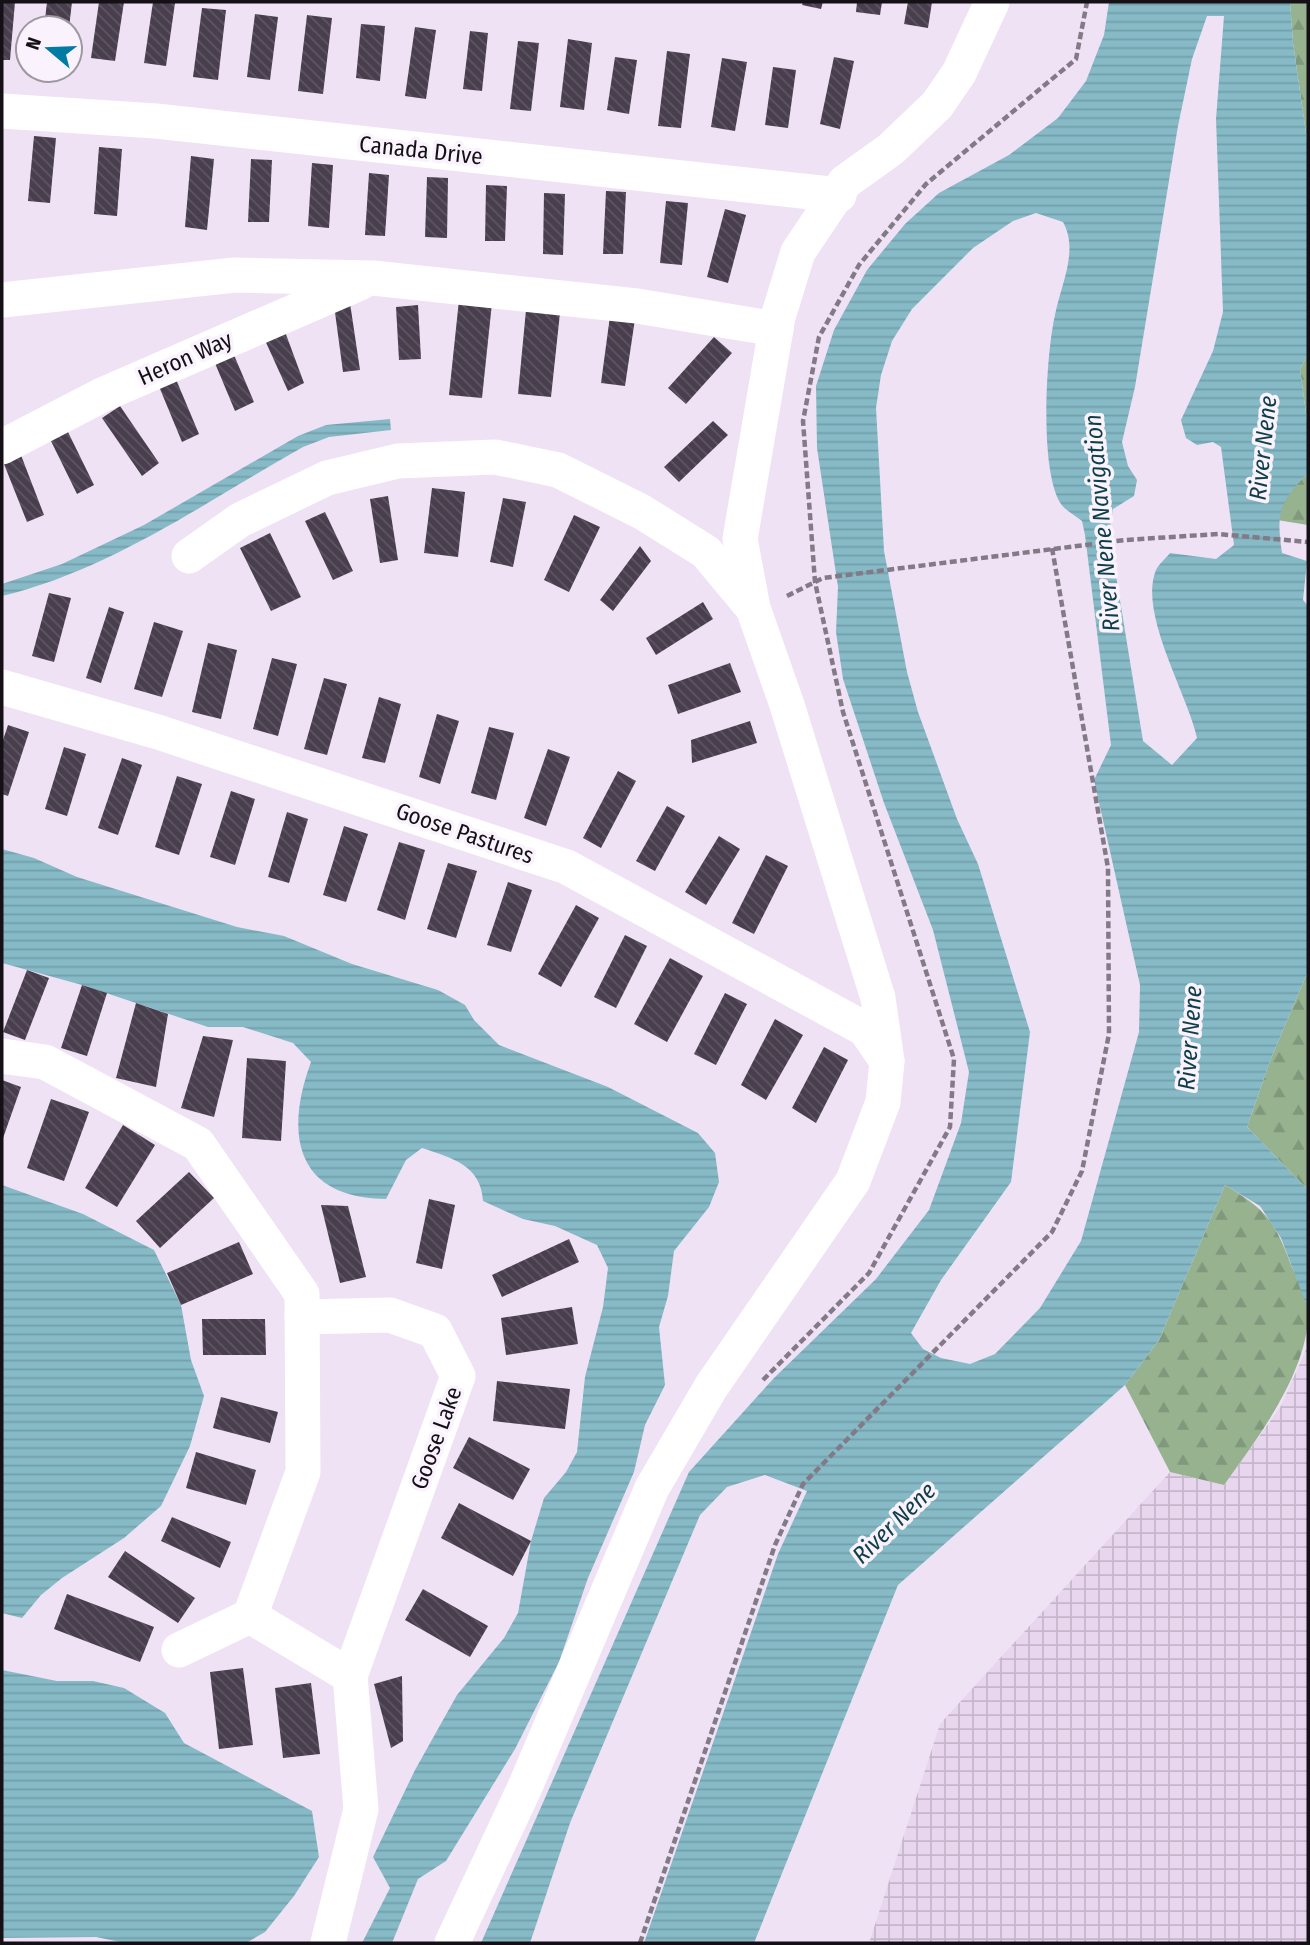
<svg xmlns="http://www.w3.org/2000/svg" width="1310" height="1945" font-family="'Fira Sans Condensed',sans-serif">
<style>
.industrial{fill:url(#industrial-grid)}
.forest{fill:url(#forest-firs)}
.water{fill:url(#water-rules);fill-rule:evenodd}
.building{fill:url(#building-back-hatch)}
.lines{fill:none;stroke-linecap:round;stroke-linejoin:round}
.path{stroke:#837a87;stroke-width:4.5;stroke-dasharray:7 3.5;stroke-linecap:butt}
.minor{stroke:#fff;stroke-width:35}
.labels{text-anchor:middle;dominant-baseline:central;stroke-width:7;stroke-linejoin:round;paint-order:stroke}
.street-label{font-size:23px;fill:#141016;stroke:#faf2fd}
.water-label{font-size:24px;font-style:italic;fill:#0e3f48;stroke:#faf2fd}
</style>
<defs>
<pattern id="industrial-grid" width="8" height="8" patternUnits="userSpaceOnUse" patternTransform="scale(1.75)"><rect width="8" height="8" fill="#e8d5ee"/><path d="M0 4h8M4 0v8" fill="none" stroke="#c6b6cb"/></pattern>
<pattern id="forest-firs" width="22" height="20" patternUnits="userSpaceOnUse" patternTransform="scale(1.75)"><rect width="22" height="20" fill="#96b28f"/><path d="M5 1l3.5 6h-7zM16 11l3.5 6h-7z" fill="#80987b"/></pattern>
<pattern id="water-rules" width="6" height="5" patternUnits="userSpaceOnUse" patternTransform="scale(1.75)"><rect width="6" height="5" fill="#86bac6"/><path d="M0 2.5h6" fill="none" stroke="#739fa9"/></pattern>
<pattern id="building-back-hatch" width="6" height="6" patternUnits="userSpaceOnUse" patternTransform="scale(1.75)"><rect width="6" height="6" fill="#483e4d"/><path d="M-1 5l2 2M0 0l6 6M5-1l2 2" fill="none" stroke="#5e5663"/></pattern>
</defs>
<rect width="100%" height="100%" fill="#f0e2f5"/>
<polygon class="industrial" points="1308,1345 1308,1943 869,1943 940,1724 1170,1472 1224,1485 1281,1406"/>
<g class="forest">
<polygon points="1290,2 1308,2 1308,147 1293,43"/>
<polygon points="1308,354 1308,428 1300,369"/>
<polygon points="1308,473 1308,525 1277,520 1286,495"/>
<polygon points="1308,971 1308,1190 1247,1127 1270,1061"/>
<path d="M1225,1185C1266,1210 1274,1219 1291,1265C1297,1279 1306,1295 1308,1310C1310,1370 1257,1439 1224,1485L1170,1472L1125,1385L1159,1340Z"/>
</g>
<g class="water">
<path d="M1109,2H1290L1293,43L1308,147V354L1300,369L1308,428V473C1279,502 1276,513 1282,553L1307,561L1303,600L1308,606V971L1270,1061L1247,1127L1308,1190V1309L1281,1238L1260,1206L1225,1185L1159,1340L1125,1385L898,1585L754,1943H644L778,1554L807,1491L765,1475L727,1487L700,1515L570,1823L530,1943H481L689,1472L774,1378L876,1279L929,1210L961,1123L969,1072L933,930L884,803L843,679L836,632L838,587L817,448L816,386L834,330L867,270L905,224L939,193L1009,155L1058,118L1086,81L1104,35ZM1224,16L1216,119L1223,312L1213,351L1181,420L1186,438L1197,445L1213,442L1221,447L1234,545L1216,559L1170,553C1166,558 1159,564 1156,570C1138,613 1188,695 1197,738L1172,765L1143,741L1109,533L1113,509L1134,496L1137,480L1128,466L1122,442L1135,387L1178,126L1192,59L1207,16ZM1036,213L1063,222C1079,251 1061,284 1055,315C1046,354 1039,471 1061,504C1065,510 1076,516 1082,521L1085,535L1111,745L1094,780L1140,985L1139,1032L1081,1241L1040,1308L995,1354L970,1364L941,1358L923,1349L911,1333L941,1280L1011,1182L1030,1032L978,864L957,819L918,712L907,672L884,551L876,408L881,375L892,341L912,309L973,248L1013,221Z"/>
<path d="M390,419L391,430L329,437L303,447C207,501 111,570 2,596V584L62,564L144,525L298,436L326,425Z"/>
<path d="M2,849L34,858L77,877L237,927L284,936L352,964L438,990L465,1005L474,1020L499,1045L608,1087L698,1133L715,1153L719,1182L709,1207L674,1251L668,1296L659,1327L665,1385L645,1425L634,1472L588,1578L559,1662L515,1749L446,1861L418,1879L392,1943H362L390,1888L373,1857L415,1770L457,1695L504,1638L518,1613L531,1541L544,1498L566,1472L577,1452L585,1377L603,1307L608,1268L597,1245L555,1226L523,1219L483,1201C481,1165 452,1158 422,1148L406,1160L386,1199C296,1198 284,1135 311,1062L293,1043L243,1027H208L82,985L2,963Z"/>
<polygon points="2,1185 83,1214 154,1250 181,1305 191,1360 204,1396 190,1446 161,1506 124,1538 62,1578 41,1595 22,1618 2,1613"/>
<polygon points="2,1670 57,1681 93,1681 124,1688 165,1713 184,1743 312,1811 319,1857 294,1896 265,1932 246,1943 125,1943 96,1937 2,1938"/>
</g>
<g class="building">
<polygon points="2,2 15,2 10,60 2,60"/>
<polygon points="47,2 72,2 69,28 44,28"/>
<polygon points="99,2 124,2 115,61 91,58"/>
<polygon points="153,2 175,3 166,66 144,63"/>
<polygon points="803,2 823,2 821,9 802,5"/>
<polygon points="857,2 882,2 880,15 856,12"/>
<polygon points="908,2 932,2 928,28 904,24"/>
<polygon points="202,8 226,10 218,80 193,77"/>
<polygon points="255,14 278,17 270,80 247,77"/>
<polygon points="307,15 332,18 323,94 298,91"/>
<polygon points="361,24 385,26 380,81 356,78"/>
<polygon points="415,27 436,30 426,99 405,96"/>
<polygon points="470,31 488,33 482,91 463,89"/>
<polygon points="568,39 592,43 584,110 560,107"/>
<polygon points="518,41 539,43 531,111 510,109"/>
<polygon points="667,51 690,54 681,128 658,126"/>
<polygon points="615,57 637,60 629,114 607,110"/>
<polygon points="834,57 854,61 840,129 820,124"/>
<polygon points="722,58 747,62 735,131 711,127"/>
<polygon points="773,67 796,70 788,128 765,125"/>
<polygon points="34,136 56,138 50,203 28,201"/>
<polygon points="99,147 122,149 117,216 94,214"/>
<polygon points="191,156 214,159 207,230 185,227"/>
<polygon points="251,159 272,160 269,222 248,222"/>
<polygon points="312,163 333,165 329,228 308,226"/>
<polygon points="369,173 389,175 385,236 365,235"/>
<polygon points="427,177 448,178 447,238 425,237"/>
<polygon points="486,185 507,186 505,241 485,241"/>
<polygon points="606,191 626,192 623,254 603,254"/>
<polygon points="544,193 565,194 563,255 543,254"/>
<polygon points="666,201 688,203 682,265 660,263"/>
<polygon points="725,209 746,215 728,283 707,277"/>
<polygon points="459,300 492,303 482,398 449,395"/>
<polygon points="350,303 360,370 343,372 334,305"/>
<polygon points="418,305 421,359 399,360 396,307"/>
<polygon points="526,310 560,313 551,397 518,394"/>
<polygon points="610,316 635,319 625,386 601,383"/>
<polygon points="284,329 304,383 288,391 264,338"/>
<polygon points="714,337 732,353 686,404 668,388"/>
<polygon points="231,348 254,402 235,411 212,356"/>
<polygon points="175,377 199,434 182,442 158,384"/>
<polygon points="120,406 159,463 142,476 102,418"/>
<polygon points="713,421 728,435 679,482 664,467"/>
<polygon points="67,430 94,485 77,494 50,439"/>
<polygon points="19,450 44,515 27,522 2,459"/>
<polygon points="432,488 465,492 458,557 424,553"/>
<polygon points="388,496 398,560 380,563 370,499"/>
<polygon points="503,498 526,502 513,567 490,562"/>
<polygon points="325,512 353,571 333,580 305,521"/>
<polygon points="574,515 600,527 569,592 544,580"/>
<polygon points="270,533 301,597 271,611 240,548"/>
<polygon points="640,546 651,561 613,611 600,600"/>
<polygon points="49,593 71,598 54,662 32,656"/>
<polygon points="703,602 713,619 656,655 646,638"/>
<polygon points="109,607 124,612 101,683 86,678"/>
<polygon points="154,622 183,631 162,697 134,689"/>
<polygon points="208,643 237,650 221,719 192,712"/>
<polygon points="272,658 297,664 278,736 253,729"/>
<polygon points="730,663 741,692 678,714 668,685"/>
<polygon points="324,678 347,684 327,755 304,749"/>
<polygon points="379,697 401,704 385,763 362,758"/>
<polygon points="437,714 459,721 440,784 419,777"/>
<polygon points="750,721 757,743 692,763 691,740"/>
<polygon points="8,725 29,732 8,796 2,794 2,743"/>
<polygon points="489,727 514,733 496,800 471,793"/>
<polygon points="64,747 86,754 67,816 45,809"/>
<polygon points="548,749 570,757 546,826 524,818"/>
<polygon points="122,758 142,765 118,835 98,828"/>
<polygon points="618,771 636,781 601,848 583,838"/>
<polygon points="177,776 202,784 179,855 155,847"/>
<polygon points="231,791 255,799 235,865 210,857"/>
<polygon points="667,806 685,816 655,871 636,861"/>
<polygon points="287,812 308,819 289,883 268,877"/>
<polygon points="344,826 368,834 346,902 323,895"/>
<polygon points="719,836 740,849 706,905 685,892"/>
<polygon points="399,842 425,850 405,920 377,910"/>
<polygon points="766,855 788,866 754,934 732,923"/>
<polygon points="448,863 477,871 456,938 427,929"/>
<polygon points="508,882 532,890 511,952 487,945"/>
<polygon points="576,905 599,918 561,987 538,974"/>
<polygon points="625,935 647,946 616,1008 594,997"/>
<polygon points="670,958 703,976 667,1042 634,1024"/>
<polygon points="27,970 49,978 25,1040 3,1032"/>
<polygon points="82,985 107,993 87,1056 61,1048"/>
<polygon points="725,993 747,1004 716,1065 694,1054"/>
<polygon points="136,1003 168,1014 156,1087 116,1078"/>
<polygon points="775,1019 803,1035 766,1100 741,1085"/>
<polygon points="203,1036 233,1040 214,1117 181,1108"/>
<polygon points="824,1047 848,1060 816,1123 792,1108"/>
<polygon points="247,1058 286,1061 281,1141 242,1138"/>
<polygon points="2,1080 21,1087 2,1141"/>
<polygon points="51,1099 89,1112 64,1181 27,1168"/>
<polygon points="123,1125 155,1145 117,1207 85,1188"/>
<polygon points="189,1172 214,1198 160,1248 136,1221"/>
<polygon points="429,1199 455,1205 442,1269 416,1263"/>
<polygon points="321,1205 348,1206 366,1277 340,1283"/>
<polygon points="569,1239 579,1262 502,1297 492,1275"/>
<polygon points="239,1242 253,1274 181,1305 167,1273"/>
<polygon points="572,1307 578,1344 506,1355 501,1318"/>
<polygon points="202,1319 265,1319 266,1355 203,1355"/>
<polygon points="497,1381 570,1389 565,1429 493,1421"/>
<polygon points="221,1397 278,1412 270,1443 213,1428"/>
<polygon points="469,1437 530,1469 513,1500 453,1468"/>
<polygon points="196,1452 256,1470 246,1505 186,1488"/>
<polygon points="459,1503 531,1541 513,1576 441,1538"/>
<polygon points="172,1517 231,1542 220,1568 161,1541"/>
<polygon points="125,1551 195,1598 178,1623 108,1577"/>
<polygon points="423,1589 488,1626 470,1657 405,1620"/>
<polygon points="67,1594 154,1627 140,1662 54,1629"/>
<polygon points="243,1668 253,1745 219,1749 210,1672"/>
<polygon points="402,1676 403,1741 391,1748 374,1684"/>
<polygon points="311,1683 320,1754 283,1758 275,1688"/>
</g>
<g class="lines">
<g class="path">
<polyline points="787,596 823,578 1125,540 1218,534 1308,542"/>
<polyline points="763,1380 869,1273 950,1127 954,1059 843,712 815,582 803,421 819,337 859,265 926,184 1076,59 1087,2"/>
<polyline points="640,1943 775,1545 803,1484 1052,1232 1082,1171 1109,1034 1108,868 1052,548"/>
</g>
<g class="minor">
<polyline points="2,111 156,121 839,195"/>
<polyline points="2,300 235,275 373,278 637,306 776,329"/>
<polyline points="2,447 102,395 360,283"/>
<polyline points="189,556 240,520 327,478 398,461 495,457 558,470 642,512 706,552 751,606"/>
<polyline points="2,687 158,732 567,867 865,1029 887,1061"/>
<polyline points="2,1056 45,1062 198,1144 302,1294 303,1472 250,1616 179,1650"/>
<polyline points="302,1317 390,1315 435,1331 458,1376 350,1676"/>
<polyline points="250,1616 350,1676 361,1809 328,1943"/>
<polyline points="452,1943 525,1787 652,1488 711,1387 853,1181 883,1102 887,1061 878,998 787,705 753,608 740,539 778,317 798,252 845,182 891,149 937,105 959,73 992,2"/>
</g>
</g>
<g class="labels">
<g class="street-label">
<text transform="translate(421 150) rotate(6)">Canada Drive</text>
<text transform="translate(185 358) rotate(-24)">Heron Way</text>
<text transform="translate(465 833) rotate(19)">Goose Pastures</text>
<text transform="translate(436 1438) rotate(-70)">Goose Lake</text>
</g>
<g class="water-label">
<text transform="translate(1263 448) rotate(-84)">River Nene</text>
<text transform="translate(1102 523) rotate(-95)">River Nene Navigation</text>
<text transform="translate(1190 1038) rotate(-86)">River Nene</text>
<text transform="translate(894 1523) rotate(-44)">River Nene</text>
</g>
</g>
<rect width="1310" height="1945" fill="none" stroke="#141016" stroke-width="7"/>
<g transform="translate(49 49) rotate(289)"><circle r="33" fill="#faf2fd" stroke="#9e98a1" stroke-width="2"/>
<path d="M0-5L12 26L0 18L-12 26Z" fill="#007ca3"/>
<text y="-10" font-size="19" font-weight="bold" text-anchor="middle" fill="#141016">N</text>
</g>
</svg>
